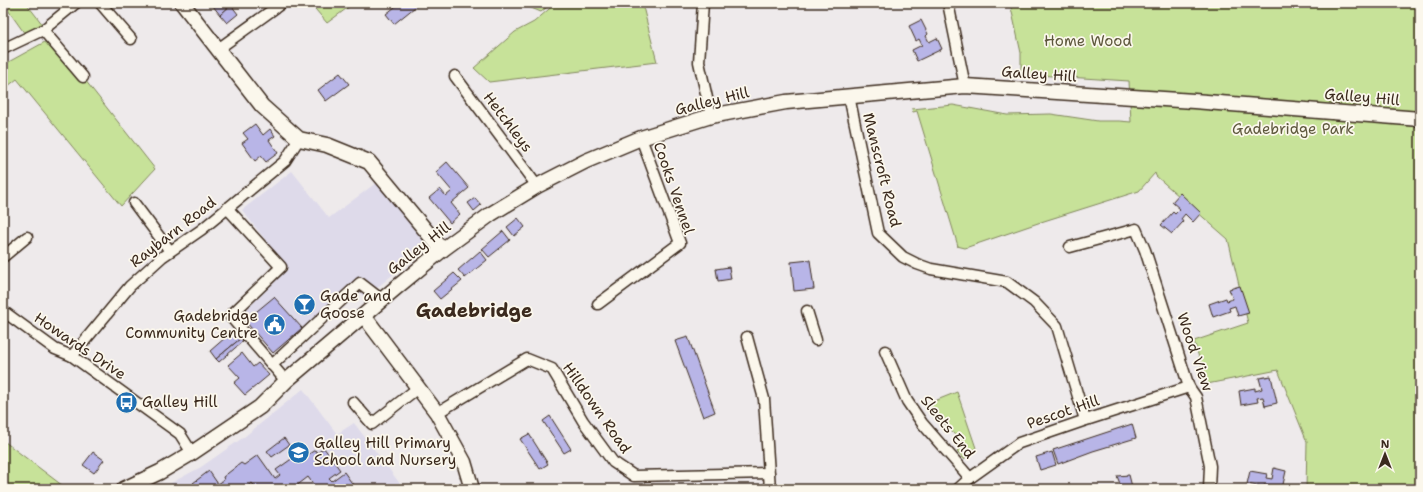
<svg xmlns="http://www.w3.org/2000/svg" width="1423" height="492" font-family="'Shantell Sans',sans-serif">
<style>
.built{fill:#dedaea}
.green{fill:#c7e299;stroke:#81865c}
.building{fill:#b8b5e7;stroke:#3b2a1e}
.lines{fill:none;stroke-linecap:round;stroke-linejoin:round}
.street-casing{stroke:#3b2a1e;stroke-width:13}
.secondary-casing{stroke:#3b2a1e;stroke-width:17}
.street{stroke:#fbf7ec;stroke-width:10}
.secondary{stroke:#fbf7ec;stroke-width:14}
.labels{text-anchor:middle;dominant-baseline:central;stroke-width:3.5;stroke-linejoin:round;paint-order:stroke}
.park-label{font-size:15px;fill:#5e583d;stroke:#fbf7ec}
.street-label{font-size:15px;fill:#3b2a1e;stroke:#fbf7ec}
.poi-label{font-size:15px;fill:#3b2a1e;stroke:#fbf7ec;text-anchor:start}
.district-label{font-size:19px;font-weight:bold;fill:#3b2a1e;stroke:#fbf7ec}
</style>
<rect width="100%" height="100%" fill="#eeeaeb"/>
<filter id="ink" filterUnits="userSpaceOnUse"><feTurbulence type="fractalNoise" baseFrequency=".025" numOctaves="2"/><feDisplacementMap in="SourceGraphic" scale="8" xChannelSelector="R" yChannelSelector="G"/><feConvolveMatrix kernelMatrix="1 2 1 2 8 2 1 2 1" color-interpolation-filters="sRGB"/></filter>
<g filter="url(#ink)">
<g class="built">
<polygon points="292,171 329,218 380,180 429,244 365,298 353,285 280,348 243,313 288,269 242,210"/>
<polygon points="303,389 337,434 354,423 404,489 160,489 201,467 244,437"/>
</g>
<g class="green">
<polygon points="3,3 26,3 43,25 25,34"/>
<polygon points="310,3 354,3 327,23"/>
<polygon points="519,3 552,3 541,12"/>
<polygon points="556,3 642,3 657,62 489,82 474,68 515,32 534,22"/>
<polygon points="1010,3 1420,3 1420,489 1306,489 1307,442 1278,370 1207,384 1194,341 1248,323 1228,239 1156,176 1155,173 1139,191 1044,221 965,248 957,246 958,246 917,111 913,112 912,109 953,105 1007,115 1051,114 1098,121 1119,121 1131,122 1129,81 1021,74 1021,53"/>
<polygon points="52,38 155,169 121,206 17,79 3,90 3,65"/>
<polygon points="957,392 976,448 964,459 957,451 963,444 927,404"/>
<polygon points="5,442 67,489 3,489 3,446"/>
</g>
<g class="building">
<polygon points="216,3 229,3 231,5 220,15 213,6"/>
<polygon points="400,3 420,3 394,24 386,14"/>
<polygon points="231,5 238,14 227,23 220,15"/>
<polygon points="921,20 928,34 926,36 929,42 937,38 942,49 917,61 912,50 922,45 919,39 916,41 909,26"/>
<polygon points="340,73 349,84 326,101 318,90"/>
<polygon points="255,124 263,135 270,129 275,136 269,140 278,153 266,162 261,156 255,161 242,143 248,139 243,133"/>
<polygon points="447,162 469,188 451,203 460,214 450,223 429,198 440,189 446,196 452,191 436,172"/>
<polygon points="1180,193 1201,213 1193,222 1185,214 1181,219 1183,222 1172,234 1161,225 1173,212 1175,214 1180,209 1172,202"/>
<polygon points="475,198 481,205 474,211 468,203"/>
<polygon points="518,218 525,227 514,236 507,227"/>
<polygon points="503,231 510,240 489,257 482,249"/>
<polygon points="480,251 487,260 465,278 458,270"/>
<polygon points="810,260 814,289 794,291 791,262"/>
<polygon points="729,267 731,279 718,281 716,269"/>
<polygon points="454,273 462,281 440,299 433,291"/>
<polygon points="1240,286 1249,313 1238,316 1235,306 1229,308 1230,311 1213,317 1209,304 1226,298 1227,301 1233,299 1229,289"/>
<polygon points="274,297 302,328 273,353 245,321"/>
<polygon points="234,330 241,338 216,359 210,351"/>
<polygon points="688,337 715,412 703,417 675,341"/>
<polygon points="241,338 243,341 219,362 216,359"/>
<polygon points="242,353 253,367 258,363 269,375 245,395 234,383 240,378 228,365"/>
<polygon points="1271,376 1277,403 1265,406 1263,397 1257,398 1258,402 1241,405 1239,391 1255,388 1255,391 1262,389 1259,378"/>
<polygon points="550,416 571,449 564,453 543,421"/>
<polygon points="1132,424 1136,438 1093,451 1058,464 1053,450"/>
<polygon points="529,434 548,464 540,469 520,439"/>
<polygon points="284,438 289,445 272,457 267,451"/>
<polygon points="324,448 340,470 329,478 332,481 344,472 356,489 317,489 308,477 295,487 297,489 257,489 252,483 244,489 198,489 193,483 209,471 218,484 224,480 223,477 241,463 244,465 258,455 275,479 280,475 276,470 297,455 300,460 315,450 317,453"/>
<polygon points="93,452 104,460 94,473 83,465"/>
<polygon points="1052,452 1056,465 1040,470 1036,457"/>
<polygon points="1274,468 1286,471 1282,489 1270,489 1271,486 1264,485 1263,487 1247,484 1250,471 1267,474 1266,478 1272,479"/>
<polygon points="1129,475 1132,487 1130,489 1122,489 1117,476"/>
</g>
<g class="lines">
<defs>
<g id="street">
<polyline points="100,3 131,39"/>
<polyline points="703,3 699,62 711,116"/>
<polyline points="948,3 965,86"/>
<polyline points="43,30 83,77"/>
<polyline points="3,49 43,30 76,3"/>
<polyline points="218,49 282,3"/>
<polyline points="455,76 537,186"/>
<polyline points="849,96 878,233 903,257 917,264 931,269 1007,282 1034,302 1057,326 1085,420"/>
<polyline points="134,203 170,251"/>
<polyline points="227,208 281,267 230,316 286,381"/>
<polyline points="1070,247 1136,229 1145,250 1189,387 1196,397 1210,466 1209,489"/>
<polyline points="3,257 27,237"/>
<polyline points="598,304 680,243 641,138"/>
<polyline points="3,311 55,349 72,356 180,434 192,453"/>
<polyline points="807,311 816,340"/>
<polyline points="747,337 764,399 770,489"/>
<polyline points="885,351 907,401 922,423 970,478"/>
<polyline points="72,356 130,286 162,257 201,230 285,161 299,139"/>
<polyline points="272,365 360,283 382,300"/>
<polyline points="353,402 372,424 419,387"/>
<polyline points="437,413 527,359 552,369 583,421 613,462 634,476 769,473"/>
<polyline points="958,489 970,478 1019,443 1083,421 1189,387"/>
</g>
<g id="secondary">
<polyline points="182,3 262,106 299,139 327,145 369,162 442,250"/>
<polyline points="364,316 437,413 464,462 472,489"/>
<polyline points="124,489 160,472 192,453 260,407 286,381 397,287 442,250 491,214 537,186 586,161 641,138 711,116 786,102 965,86 1194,101 1420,119"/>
</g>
</defs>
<use href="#street" class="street-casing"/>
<use href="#secondary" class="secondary-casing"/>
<use href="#street" class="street"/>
<use href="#secondary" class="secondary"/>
</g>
</g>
<defs>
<symbol id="bar-disc" viewBox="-11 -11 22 22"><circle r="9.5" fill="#1f6fb2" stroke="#fbf7ec"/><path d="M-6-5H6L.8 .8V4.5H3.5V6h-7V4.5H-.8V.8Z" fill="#fff"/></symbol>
<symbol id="civic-disc" viewBox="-11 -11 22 22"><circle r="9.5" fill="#1f6fb2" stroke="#fbf7ec"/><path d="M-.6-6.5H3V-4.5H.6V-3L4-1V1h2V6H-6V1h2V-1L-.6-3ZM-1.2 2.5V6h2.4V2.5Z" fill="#fff"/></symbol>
<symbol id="bus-disc" viewBox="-11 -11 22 22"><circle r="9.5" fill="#1f6fb2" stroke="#fbf7ec"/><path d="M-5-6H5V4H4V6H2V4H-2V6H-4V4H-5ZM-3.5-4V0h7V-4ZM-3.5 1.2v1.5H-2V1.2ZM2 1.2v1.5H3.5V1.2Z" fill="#fff"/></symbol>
<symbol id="school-disc" viewBox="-11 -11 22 22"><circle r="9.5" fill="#1f6fb2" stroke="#fbf7ec"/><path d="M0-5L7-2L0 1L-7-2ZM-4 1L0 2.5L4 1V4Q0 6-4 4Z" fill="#fff"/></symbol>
</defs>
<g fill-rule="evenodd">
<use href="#bar-disc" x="292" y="292" width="25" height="25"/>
<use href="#civic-disc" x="262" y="312" width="25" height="25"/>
<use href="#bus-disc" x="114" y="390" width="25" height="25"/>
<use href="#school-disc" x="286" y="440" width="25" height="25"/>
</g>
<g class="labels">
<g class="park-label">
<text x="1088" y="41">Home Wood</text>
<text x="1293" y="129">Gadebridge Park</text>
</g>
<g class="street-label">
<text transform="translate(1039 74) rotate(4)">Galley Hill</text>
<text transform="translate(1362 97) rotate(5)">Galley Hill</text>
<text transform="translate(712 101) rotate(-14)">Galley Hill</text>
<text transform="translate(508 122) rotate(53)">Hetchleys</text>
<text transform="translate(882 170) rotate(76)">Manscroft Road</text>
<text transform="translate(674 188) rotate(71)">Cooks Vennel</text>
<text transform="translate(173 232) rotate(-38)">Raybarn Road</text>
<text transform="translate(419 248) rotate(-38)">Galley Hill</text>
<text transform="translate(80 346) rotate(34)">Howards Drive</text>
<text transform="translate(1195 352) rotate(71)">Wood View</text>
<text transform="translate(597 408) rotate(55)">Hilldown Road</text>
<text transform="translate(1063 412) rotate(-19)">Pescot Hill</text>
<text transform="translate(948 427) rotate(51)">Sleets End</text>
</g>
<g class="poi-label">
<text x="320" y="296">Gade and<tspan x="320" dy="17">Goose</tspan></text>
<text x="258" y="316" text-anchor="end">Gadebridge<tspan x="258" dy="17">Community Centre</tspan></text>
<text x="142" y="402">Galley Hill</text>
<text x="314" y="443">Galley Hill Primary<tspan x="314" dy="17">School and Nursery</tspan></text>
</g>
<g class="district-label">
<text x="474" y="310">Gadebridge</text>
</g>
</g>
<rect width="1423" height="492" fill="none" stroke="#fbf7ec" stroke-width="16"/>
<rect x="8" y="8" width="1407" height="476" fill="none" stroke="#3b2a1e" stroke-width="1.5" filter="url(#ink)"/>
<g transform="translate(1385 454)" stroke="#fbf7ec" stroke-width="3" paint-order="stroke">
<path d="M0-3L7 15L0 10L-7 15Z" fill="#3b2a1e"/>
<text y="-6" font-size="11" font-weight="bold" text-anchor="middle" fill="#3b2a1e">N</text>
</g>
</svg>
